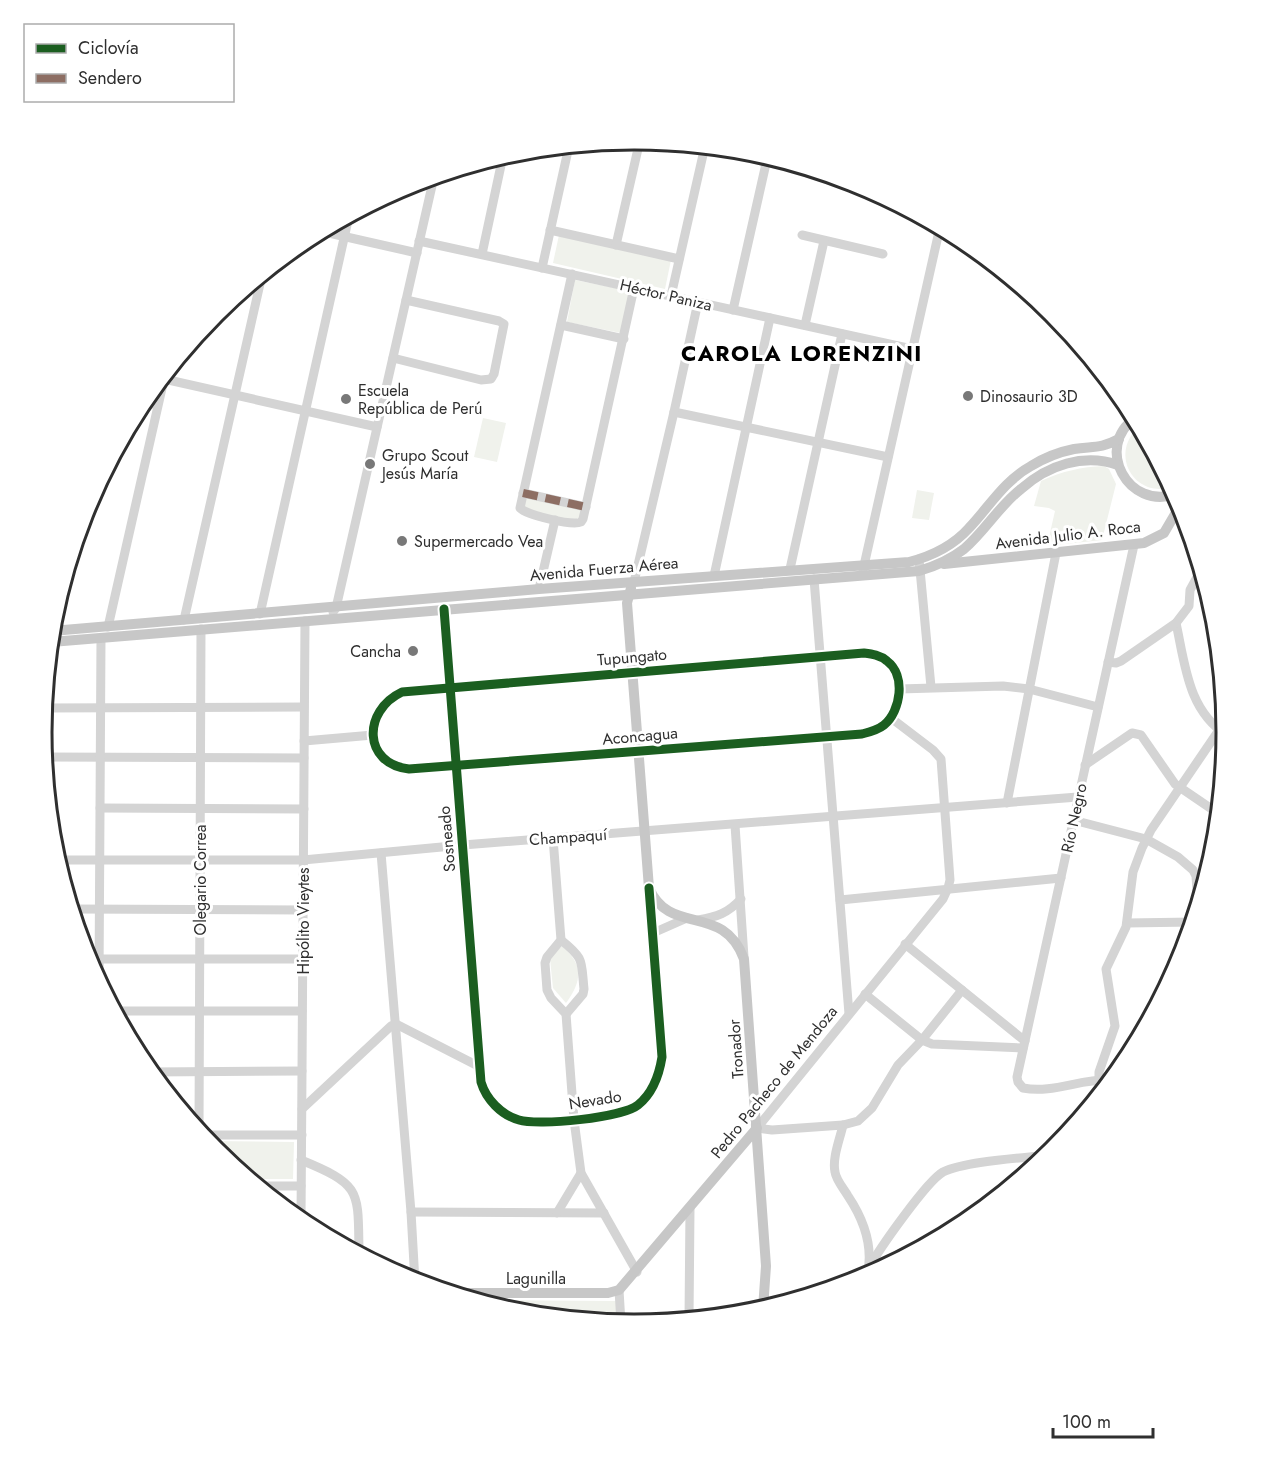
<svg xmlns="http://www.w3.org/2000/svg" width="1269" height="1464" font-family="Jost,sans-serif">
<style>
.green{fill:#f0f2ec}
.lines{fill:none;stroke-linecap:round;stroke-linejoin:round}
.stream{stroke:#dae9ee;stroke-width:2}
.minor{stroke:#d4d4d4;stroke-width:9}
.major{stroke:#c7c7c7;stroke-width:10}
.quiet{stroke:#8d6e63;stroke-width:8;stroke-dasharray:15 8;stroke-linecap:butt}
.cycleway-casing{stroke:#fff;stroke-width:13}
.cycleway{stroke:#1b5e20;stroke-width:9}
.poi-dot{fill:#787878;stroke:#fff;stroke-width:2}
.labels{text-anchor:middle;dominant-baseline:central;stroke-width:6;stroke-linejoin:round;paint-order:stroke}
.street-label{font-size:16px;fill:#2f2f2f;stroke:#fff}
.poi-label{font-size:16px;fill:#2f2f2f;stroke:#fff;text-anchor:start}
.district-label{font-size:22px;font-weight:bold;letter-spacing:1.5px;fill:#000;stroke:#fff}
.rim{fill:none;stroke:#2f2f2f;stroke-width:3}
</style>
<rect width="100%" height="100%" fill="#fff"/>
<g class="green">
<polygon points="559,235 671,260 665,289 553,263"/>
<polygon points="575,280 630,291 621,333 567,322"/>
<polygon points="483,418 506,423 497,462 474,457"/>
<path d="M1140,426L1172,487C1133,499 1108,452 1140,426Z"/>
<path d="M1104,466L1109,469L1116,484L1102,540L1047,546L1055,511L1049,508L1034,506L1041,481C1063,471 1081,467 1104,466Z"/>
<polygon points="917,490 934,493 929,520 912,518"/>
<polygon points="525,495 582,508 580,517 573,521 526,511 524,506"/>
<path d="M562,946C584,965 582,981 566,1003L553,988L550,959Z"/>
<polygon points="207,1141 294,1142 293,1179 250,1179 215,1151"/>
<polygon points="475,1300 616,1301 616,1323 519,1313"/>
</g>
<g class="lines">
<polyline class="stream" points="958,1228 960,1220 983,1201 990,1203"/>
<g class="minor">
<polyline points="550,230 679,259"/>
<polyline points="320,231 417,253"/>
<polyline points="802,235 883,254"/>
<polyline points="419,241 912,349"/>
<polyline points="616,245 640,140"/>
<polyline points="482,254 503,156"/>
<polyline points="542,268 569,146"/>
<path d="M572,274L520,508C527,515 572,526 581,522L583,519L634,288"/>
<polyline points="671,296 705,146"/>
<polyline points="733,310 765,168 766,156"/>
<polyline points="561,325 624,339"/>
<polyline points="805,325 824,241"/>
<polyline points="393,358 481,380 491,379 494,374 504,324 499,321 406,300"/>
<polyline points="164,376 164,379 377,427"/>
<path d="M137,412C148,410 153,402 158,392"/>
<polyline points="674,412 888,457"/>
<polyline points="523,493 586,507"/>
<polyline points="919,559 931,687"/>
<polyline points="790,569 842,334"/>
<polyline points="863,570 940,227"/>
<polyline points="714,576 770,318"/>
<polyline points="814,579 849,1014"/>
<polyline points="634,582 674,412 698,302"/>
<polyline points="539,589 555,520"/>
<path d="M444,609L481,1082C486,1099 501,1115 519,1120C538,1126 622,1118 638,1105C653,1093 659,1076 662,1057L649,889"/>
<polyline points="333,612 336,608 434,177"/>
<polyline points="260,614 349,216"/>
<polyline points="184,620 262,275"/>
<path d="M1176,623C1185,664 1188,711 1227,735"/>
<polyline points="108,627 165,375"/>
<path d="M864,653C872,654 880,655 887,661C906,675 901,711 884,725C878,730 870,732 862,734L409,769C363,764 362,711 402,692Z"/>
<polyline points="1108,662 1116,663 1121,661 1176,623 1189,606 1190,590 1201,570"/>
<polyline points="899,689 1003,686 1029,689 1098,707"/>
<polyline points="44,708 304,707"/>
<polyline points="891,718 933,750 941,759 950,880 948,888 943,899 757,1128 772,1130 843,1125 858,1121 872,1108 898,1065 922,1040 962,990"/>
<polyline points="304,741 373,735"/>
<polyline points="44,757 304,758"/>
<polyline points="1085,765 1132,733 1141,735 1175,784 1219,814"/>
<polyline points="1007,803 1056,553"/>
<polyline points="100,808 304,809"/>
<polyline points="1073,820 1146,839 1178,857 1193,870 1196,876 1198,907"/>
<polyline points="735,825 744,957"/>
<polyline points="553,838 561,940 547,957 545,963 547,990 551,998 566,1014 574,1120 581,1173 637,1272"/>
<polyline points="381,853 411,1212 415,1282"/>
<polyline points="57,860 303,860 463,845 1078,797"/>
<polyline points="840,900 1061,878"/>
<polyline points="72,909 303,910"/>
<path d="M698,920C717,917 728,913 741,899"/>
<polyline points="1127,923 1193,922"/>
<polyline points="653,933 687,918"/>
<path d="M561,940C585,959 581,961 584,989L583,994L566,1014"/>
<polyline points="905,944 1025,1041"/>
<polyline points="87,959 303,959"/>
<polyline points="1176,970 1182,957"/>
<polyline points="99,981 101,638"/>
<polyline points="865,994 922,1040 932,1044 1023,1048"/>
<polyline points="115,1011 302,1011"/>
<polyline points="150,1072 302,1071"/>
<polyline points="1099,1079 1099,1072 1115,1026 1106,969 1126,927 1133,872 1142,848 1151,830 1219,730"/>
<path d="M1112,1080C1082,1078 1053,1094 1023,1088L1018,1082L1017,1077L1134,545"/>
<polyline points="302,1109 391,1026 396,1024 480,1067"/>
<path d="M843,1125C840,1139 832,1158 835,1172C836,1180 844,1189 848,1196C864,1220 874,1247 867,1276"/>
<polyline points="199,1131 201,629"/>
<polyline points="202,1135 302,1135"/>
<path d="M301,1160C362,1185 358,1190 359,1253"/>
<polyline points="258,1186 301,1186"/>
<polyline points="411,1212 604,1213"/>
<polyline points="557,1213 581,1173"/>
<polyline points="301,1221 305,621"/>
<path d="M869,1268C879,1249 927,1181 943,1172C965,1161 1023,1158 1049,1155"/>
<polyline points="619,1290 621,1323"/>
<polyline points="689,1319 690,1208"/>
</g>
<g class="major">
<polyline points="707,147 808,168"/>
<path d="M1135,418C1094,447 1128,511 1176,494"/>
<polyline points="944,564 1144,543 1164,533 1181,504"/>
<path d="M631,588L627,603L649,888C670,937 723,902 744,959L766,1266L763,1309"/>
<path d="M52,631L539,589L909,562C932,556 953,546 969,528C989,507 1004,481 1031,466C1044,458 1059,452 1074,449C1093,446 1100,449 1119,439"/>
<path d="M51,642L919,571C936,566 950,560 964,549C985,531 999,506 1021,489C1048,465 1084,453 1118,465"/>
<polyline points="453,1293 608,1293 619,1290 757,1128"/>
</g>
<polyline class="quiet" points="523,493 586,507"/>
<defs>
<g id="cycleway">
<path d="M444,609L481,1082C486,1099 501,1115 519,1120C538,1126 622,1118 638,1105C653,1093 659,1076 662,1057L649,888"/>
<path d="M864,653C872,654 880,655 887,661C906,675 901,711 884,725C878,730 870,732 862,734L409,769C363,764 362,711 402,692Z"/>
</g>
</defs>
<use href="#cycleway" class="cycleway-casing"/>
<use href="#cycleway" class="cycleway"/>
</g>
<g class="poi-dot">
<circle cx="968" cy="396" r="6"/>
<circle cx="346" cy="399" r="6"/>
<circle cx="370" cy="464" r="6"/>
<circle cx="402" cy="541" r="6"/>
<circle cx="413" cy="651" r="6"/>
</g>
<g class="labels">
<g class="street-label">
<text transform="translate(666 295) rotate(13)">Héctor Paniza</text>
<text transform="translate(1068 535) rotate(-7)">Avenida Julio A. Roca</text>
<text transform="translate(604 569) rotate(-5)">Avenida Fuerza Aérea</text>
<text transform="translate(632 657) rotate(-5)">Tupungato</text>
<text transform="translate(640 736) rotate(-5)">Aconcagua</text>
<text transform="translate(1074 818) rotate(-78)">Río Negro</text>
<text transform="translate(568 837) rotate(-4)">Champaquí</text>
<text transform="translate(447 839) rotate(-95)">Sosneado</text>
<text transform="translate(200 880) rotate(-90)">Olegario Correa</text>
<text transform="translate(303 921) rotate(-90)">Hipólito Vieytes</text>
<text transform="translate(736 1049) rotate(-94)">Tronador</text>
<text transform="translate(774 1082) rotate(-51)">Pedro Pacheco de Mendoza</text>
<text transform="translate(595 1100) rotate(-9)">Nevado</text>
<text x="536" y="1278">Lagunilla</text>
</g>
<g class="poi-label">
<text x="358" y="390">Escuela<tspan x="358" dy="18">República de Perú</tspan></text>
<text x="980" y="396">Dinosaurio 3D</text>
<text x="382" y="455">Grupo Scout<tspan x="382" dy="18">Jesús María</tspan></text>
<text x="414" y="541">Supermercado Vea</text>
<text x="401" y="651" text-anchor="end">Cancha</text>
</g>
<g class="district-label">
<text x="802" y="353">CAROLA LORENZINI</text>
</g>
</g>
<path d="M0 0H1269V1464H0ZM52 732a582 582 0 1 1 1164 0a582 582 0 1 1-1164 0Z" fill="#fff" fill-rule="evenodd"/>
<path class="rim" d="M52 732a582 582 0 1 1 1164 0a582 582 0 1 1-1164 0Z"/>
<rect x="24" y="24" width="210" height="78" fill="#ffffff" stroke="#acacac" stroke-width="1.5"/>
<rect x="36" y="44" width="30" height="9" fill="#1b5e20" stroke="#acacac" stroke-width="1.5"/>
<text x="78" y="54" font-size="18" fill="#2f2f2f">Ciclovía</text>
<rect x="36" y="74" width="30" height="9" fill="#8d6e63" stroke="#acacac" stroke-width="1.5"/>
<text x="78" y="84" font-size="18" fill="#2f2f2f">Sendero</text>
<path d="M1053 1428v9h100v-9" fill="none" stroke="#2f2f2f" stroke-width="3"/>
<text x="1062" y="1428" font-size="18" fill="#2f2f2f" stroke="#ffffff" stroke-width="4.5" paint-order="stroke">100 m</text>
</svg>
